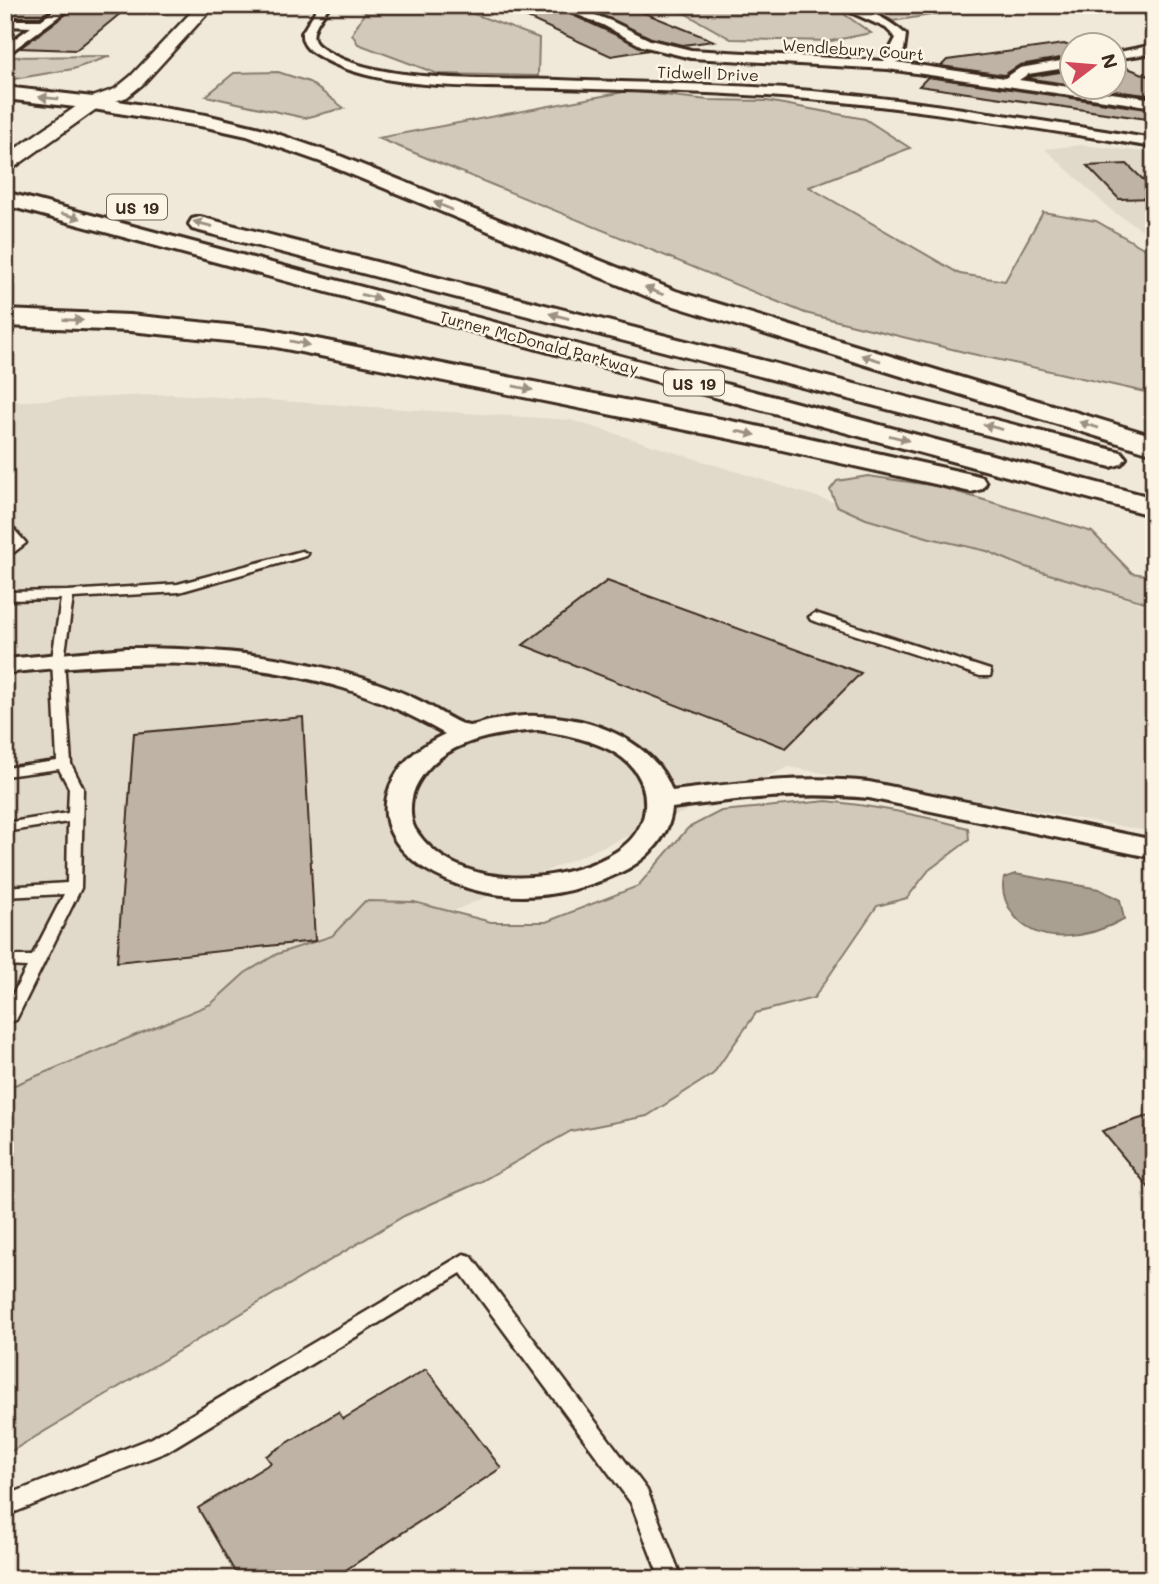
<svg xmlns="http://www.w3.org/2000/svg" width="1159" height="1584" font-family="Mali,sans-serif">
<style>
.built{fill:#e1d9c9}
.green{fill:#d2c9ba;stroke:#867a6c;stroke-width:2}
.water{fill:#aaa091;stroke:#7e7163;stroke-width:2}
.building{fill:#beb3a4;stroke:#3b2a1e;stroke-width:2}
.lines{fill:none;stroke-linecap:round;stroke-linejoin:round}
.lane-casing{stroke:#3b2a1e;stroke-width:5}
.street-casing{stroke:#3b2a1e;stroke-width:6}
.secondary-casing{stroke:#3b2a1e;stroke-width:5}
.highway-casing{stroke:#3b2a1e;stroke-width:6}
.lane{fill:#fcf5e5;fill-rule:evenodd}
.street{fill:#fcf5e5;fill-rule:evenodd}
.secondary{fill:#fcf5e5;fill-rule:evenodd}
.highway{fill:#fcf5e5;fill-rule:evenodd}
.oneway{fill:#9c9082}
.labels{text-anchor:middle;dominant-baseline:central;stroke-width:5;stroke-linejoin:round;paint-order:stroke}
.far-street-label{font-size:16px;fill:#3b2a1e;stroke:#fcf5e5}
.shield{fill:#fcf5e5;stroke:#75675a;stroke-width:2}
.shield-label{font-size:16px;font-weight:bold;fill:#3b2a1e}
</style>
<rect width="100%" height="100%" fill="#f0e9d9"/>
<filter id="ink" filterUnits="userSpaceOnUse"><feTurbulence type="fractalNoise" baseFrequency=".0143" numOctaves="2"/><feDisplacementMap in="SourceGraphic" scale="14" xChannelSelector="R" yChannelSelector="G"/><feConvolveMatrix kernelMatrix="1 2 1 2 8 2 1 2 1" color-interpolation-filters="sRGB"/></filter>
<g filter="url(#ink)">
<g class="built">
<polygon points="1082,145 1154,153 1154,237 1112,211 1045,149"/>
<polygon points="172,394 571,420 1086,581 1154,609 1154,832 789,767 236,1004 5,1096 5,402"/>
</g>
<g class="green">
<polygon points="369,5 450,5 539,38 538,76 438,74 358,44 352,34"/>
<polygon points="670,5 778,5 792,11 841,12 871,33 831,41 731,39"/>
<polygon points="919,5 994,5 893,21 877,12"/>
<polygon points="111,56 73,69 14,79 5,78 5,57"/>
<polygon points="278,72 309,82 344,108 305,118 206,96 234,73"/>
<polygon points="629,91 708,100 767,101 865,119 910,148 809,187 960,274 1005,281 1043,212 1096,221 1154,254 1154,394 968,353 805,313 378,138"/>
<polygon points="868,476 937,486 1092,532 1132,573 1154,576 1154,605 1022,566 987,551 930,538 866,519 837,506 830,490 837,481"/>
<path d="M827,801C876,806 921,815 968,828L969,840L929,870L907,898L877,906L814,998L756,1013L713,1074L647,1116L571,1131L480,1182L404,1216L5,1455V1089L211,1004L245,973L277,954L332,936L365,901L414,902L491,922H546L638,886L688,828L721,811Z"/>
</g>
<path class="water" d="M1015,874L1099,889L1120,900L1124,919C1091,937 1038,949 1013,914C1005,903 1001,891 1004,878Z"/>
<g class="building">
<polygon points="5,5 14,5 56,6 40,17 5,17"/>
<polygon points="499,5 551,5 649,50 611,56"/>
<polygon points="577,5 625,5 714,41 683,45 651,38"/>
<polygon points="76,7 127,8 76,50 20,48"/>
<polygon points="1064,44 1072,47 1072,56 1020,65 1004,75 941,66 947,60"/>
<polygon points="1114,63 1154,78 1154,96 1091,88 1114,88"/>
<polygon points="1072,70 1072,85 1026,78 1029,77"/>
<polygon points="928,77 1154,110 1154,120 919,86"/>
<polygon points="1127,164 1154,190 1154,198 1119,199 1087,166"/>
<polygon points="607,581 861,673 786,748 523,645"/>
<polygon points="303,717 315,941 117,962 134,733"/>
<polygon points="1154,1114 1154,1194 1102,1131"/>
<polygon points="426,1369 501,1468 332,1579 239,1579 198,1508 271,1463 266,1456 338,1412 343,1419"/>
</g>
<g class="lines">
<defs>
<g id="lane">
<polygon points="5,523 9,524 26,543 5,559 5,550 14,543 5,533"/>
<polygon points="302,551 308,554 306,556 179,592 73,598 64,659 71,764 83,788 81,888 18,1016 16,1020 5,1024 5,1009 27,967 5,966 5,956 32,956 64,894 5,897 5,887 67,883 68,822 5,832 5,823 68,813 69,788 59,769 5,776 5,768 57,761 52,659 61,599 5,600 5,592 68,591 178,584"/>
<polygon points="815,613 990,670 991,673 990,676 980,676 811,620 809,617"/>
<polygon points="464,1254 471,1256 647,1490 682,1579 660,1579 631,1503 461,1273 166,1452 5,1516 5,1496 152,1438"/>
</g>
<g id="street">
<polygon points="62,5 74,5 5,56 5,46 31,27 5,26 5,20 41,20"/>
<path d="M319,5H330C323,16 304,35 319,46C369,85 495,78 558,80C643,83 728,84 812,91C927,101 1040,121 1154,139V147C1030,128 906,105 781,97C707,92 633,90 559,88C491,86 384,92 324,59C313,53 301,47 302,33Z"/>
<path d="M553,5H569L611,21L650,40L691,50L884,61L896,38L886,28L835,5C860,5 888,18 906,35L904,50L896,62L1005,78L1020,68L1072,59V67L1028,74L1019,80L1154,99V107L888,69L691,58L642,46L603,25Z"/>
<polygon points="1154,45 1154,53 1114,59 1114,53"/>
<path d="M126,648C206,648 285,654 362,678C382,685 403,692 422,702C433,707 458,725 469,726C475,726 484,722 490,721C505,718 522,715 537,716C589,716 654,740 672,791C739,783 802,775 869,782L1154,840V858L869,798C800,791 740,799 672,808C670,839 643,863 617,874C582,890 542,899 503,895C446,890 358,847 394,778C405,757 424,744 445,734C413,716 379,699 343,688C232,655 119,661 5,673V659ZM538,730C583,737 649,750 645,808C643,830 628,846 609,856C553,886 454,891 415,829C409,818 410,799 415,788C438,741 491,734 538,730Z"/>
</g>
<polygon id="secondary" points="198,5 215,5 143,84 127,97 99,107 12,169 5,171 5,156 87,99 115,89 131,76"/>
<g id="highway">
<polygon points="5,87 93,97 206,115 260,128 335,154 676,291 1154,436 1154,454 658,301 321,162 247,136 206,127 93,109 5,99"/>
<polygon points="5,192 1154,498 1154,516 5,205"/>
<polygon points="200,217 1121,452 1126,458 1121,464 1111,467 192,229 189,224 192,219"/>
<polygon points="5,310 130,315 266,329 751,425 971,474 982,477 986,483 982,489 971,492 751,443 266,345 130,331 5,326"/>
</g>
</defs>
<use href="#lane" class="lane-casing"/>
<use href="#street" class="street-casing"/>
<use href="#secondary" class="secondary-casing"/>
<use href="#highway" class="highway-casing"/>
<use href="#lane" class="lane"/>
<use href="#street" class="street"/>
<use href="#secondary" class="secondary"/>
<use href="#highway" class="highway"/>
</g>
<defs><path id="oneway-solid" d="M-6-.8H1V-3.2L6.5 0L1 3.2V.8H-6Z" transform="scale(1.75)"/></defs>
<g class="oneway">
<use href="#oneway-solid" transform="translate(49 98) rotate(-174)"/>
<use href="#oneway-solid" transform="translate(443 206) rotate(-157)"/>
<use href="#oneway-solid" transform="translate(71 216) rotate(15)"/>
<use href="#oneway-solid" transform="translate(203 224) rotate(-165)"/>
<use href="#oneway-solid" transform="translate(654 291) rotate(-158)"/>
<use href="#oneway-solid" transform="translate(371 297) rotate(15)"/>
<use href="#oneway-solid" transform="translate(559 316) rotate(-166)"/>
<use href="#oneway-solid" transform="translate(73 320) rotate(2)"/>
<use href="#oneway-solid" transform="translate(300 343) rotate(11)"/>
<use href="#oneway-solid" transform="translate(871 358) rotate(-163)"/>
<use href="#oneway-solid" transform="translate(523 388) rotate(12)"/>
<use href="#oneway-solid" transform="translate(1089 425) rotate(-163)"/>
<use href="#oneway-solid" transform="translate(993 427) rotate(-166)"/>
<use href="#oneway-solid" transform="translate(746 433) rotate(12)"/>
<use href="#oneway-solid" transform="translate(899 438) rotate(15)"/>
</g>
</g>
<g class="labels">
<g class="far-street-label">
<text transform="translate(853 49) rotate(4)">Wendlebury Court</text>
<text transform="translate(708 73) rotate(2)">Tidwell Drive</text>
<text transform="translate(539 342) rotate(15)">Turner McDonald Parkway</text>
</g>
<g class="shield">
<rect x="107" y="194.5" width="60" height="25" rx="5"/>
<rect x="664" y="370.5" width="60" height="25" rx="5"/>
</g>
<g class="shield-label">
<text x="137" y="207">US 19</text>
<text x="694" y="383">US 19</text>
</g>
</g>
<rect width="1159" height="1584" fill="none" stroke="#fcf5e5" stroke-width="28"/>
<rect x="14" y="14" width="1131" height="1556" fill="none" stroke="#3b2a1e" stroke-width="2.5" filter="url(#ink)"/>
<g transform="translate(1093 66) rotate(74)"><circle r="33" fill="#fcf5e5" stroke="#afa495" stroke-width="2"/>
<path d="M0-5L12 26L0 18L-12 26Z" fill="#d1495b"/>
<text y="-10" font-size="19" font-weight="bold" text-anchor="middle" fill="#3b2a1e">N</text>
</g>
</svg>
